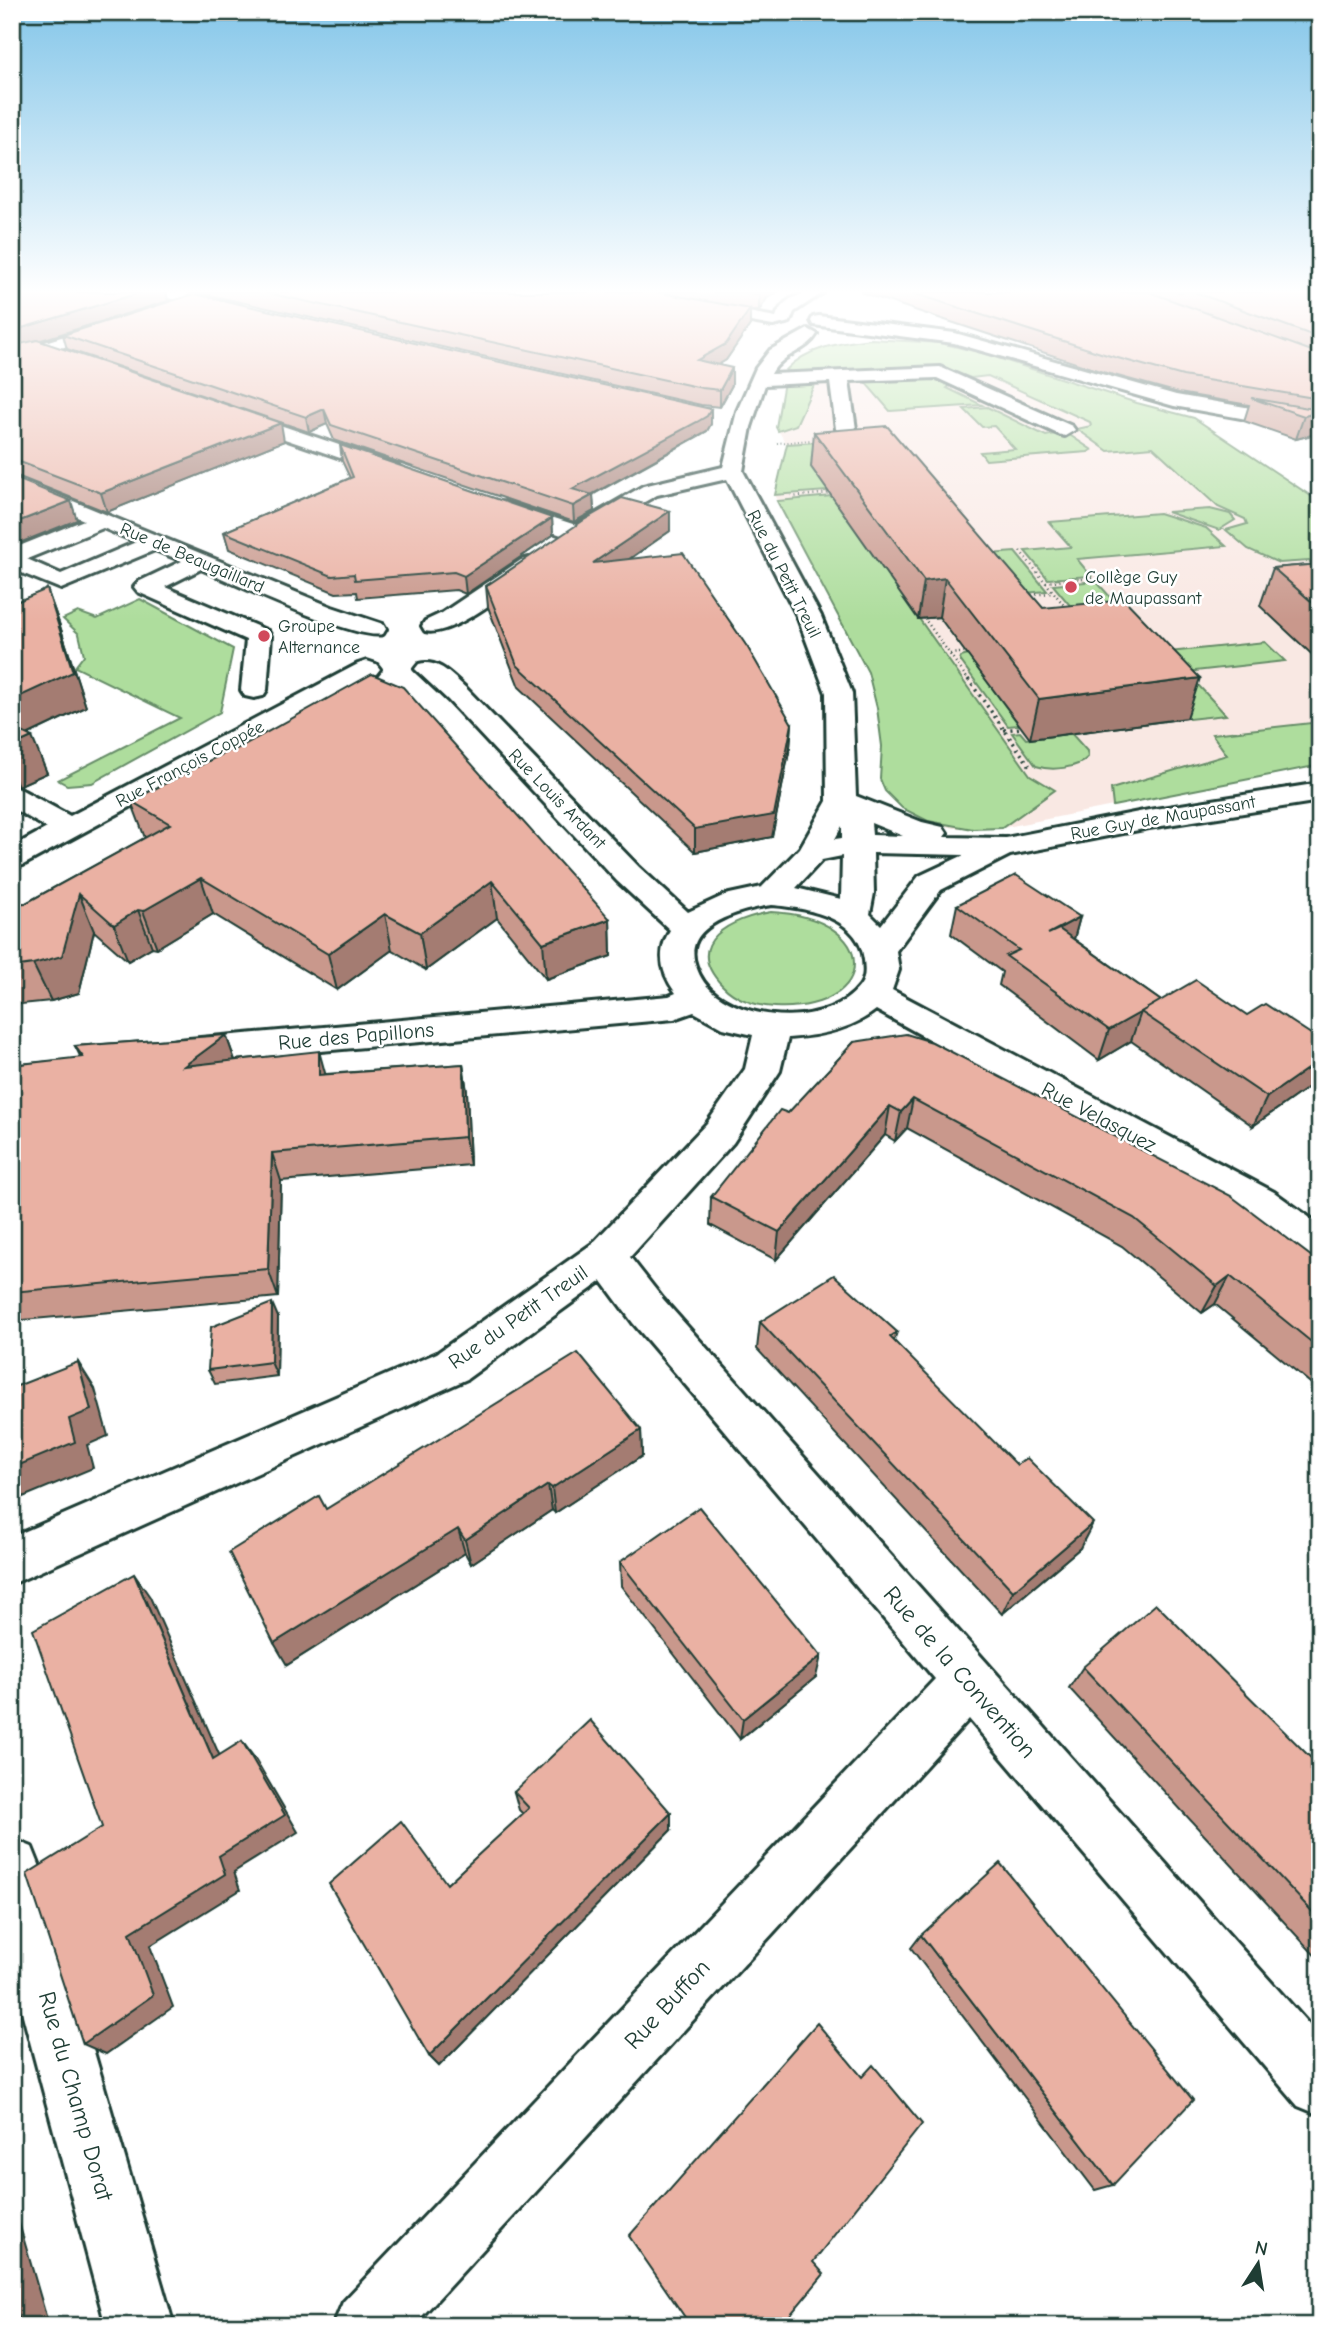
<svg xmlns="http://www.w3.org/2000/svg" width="1332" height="2338" font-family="'Comic Neue',sans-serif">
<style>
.built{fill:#f9e8e3}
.green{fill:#aedd9d;stroke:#668d68;stroke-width:2}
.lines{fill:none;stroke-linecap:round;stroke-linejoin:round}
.minor-casing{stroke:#1f3d34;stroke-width:6}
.path-far2{stroke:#1f3d34;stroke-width:2;stroke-dasharray:1 2.5;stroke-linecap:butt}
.path-far1{stroke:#1f3d34;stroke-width:2.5;stroke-dasharray:1 3.5;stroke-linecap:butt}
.path{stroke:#1f3d34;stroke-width:3.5;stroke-dasharray:2 4.5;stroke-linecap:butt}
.minor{fill:#fff;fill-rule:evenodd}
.wall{fill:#c9988c;stroke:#1f3d34;stroke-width:2}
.shaded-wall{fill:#a47c72;stroke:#1f3d34;stroke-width:2}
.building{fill:#eab1a3;stroke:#1f3d34;stroke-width:2}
.poi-dot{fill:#d1495b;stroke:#fff;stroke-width:2.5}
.labels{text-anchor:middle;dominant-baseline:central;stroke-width:5;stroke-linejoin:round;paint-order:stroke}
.far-street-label{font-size:18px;fill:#1f3d34;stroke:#fff}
.far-poi-label{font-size:18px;fill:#1f3d34;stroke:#fff;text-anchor:start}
.street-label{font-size:21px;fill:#1f3d34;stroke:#fff}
.near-street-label{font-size:24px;fill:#1f3d34;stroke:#fff}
</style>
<rect width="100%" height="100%" fill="#fff"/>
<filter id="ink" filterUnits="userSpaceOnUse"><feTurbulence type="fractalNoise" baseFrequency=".0143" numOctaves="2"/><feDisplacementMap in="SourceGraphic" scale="14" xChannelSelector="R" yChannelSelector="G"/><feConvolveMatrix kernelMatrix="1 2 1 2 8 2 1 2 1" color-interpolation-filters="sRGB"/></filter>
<g filter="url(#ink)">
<polygon class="built" points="871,339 940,343 982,353 1137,403 1194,418 1320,502 1320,765 1002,828 954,828 928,821 902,808 885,791 880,779 882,746 877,708 868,672 775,495 787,445 776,427 786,370 794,362 824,348"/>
<g class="green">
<path d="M871,339L940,343L982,353L1137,403L1194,418L1320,502V571L1309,561L1279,563L1248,549L1226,530L1247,524L1245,519L1218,507L1153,447L1108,451L1077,429L1091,426L1090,422L988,376L971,378L948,370L926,367L806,376L786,370C807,347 841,343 871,339Z"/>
<polygon points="929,375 955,382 947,388 982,405 890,411 865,382"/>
<polygon points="784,382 814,385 796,425 778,431 776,427"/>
<polygon points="987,407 1046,436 1065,432 1092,450 1088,452 986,460 980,452 1015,449 994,426 982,427 964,409"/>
<polygon points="835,441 811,467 828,491 775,495 787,444"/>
<polygon points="832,496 1030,775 1055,790 1002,828 973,829 928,821 902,808 885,791 880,779 882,746 877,708 868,672 777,501"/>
<polygon points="1210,509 1230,514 1235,520 1219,530 1167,512"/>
<polygon points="1159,513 1206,528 1226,546 1077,559 1091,576 1048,579 1025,551 1071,547 1049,522"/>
<polygon points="1015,552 1047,591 993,596 961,556"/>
<polygon points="1096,581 1111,598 1120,598 1131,610 1073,609 1053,585"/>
<polygon points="140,599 233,649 220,712 92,783 67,785 58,780 180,718 75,667 84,655 79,634 63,619 78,612 97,619"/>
<polygon points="1097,619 1169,652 1265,642 1285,661 1186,672 1226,715 1189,719"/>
<polygon points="968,655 1019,725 1008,726 960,660 961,657"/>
<polygon points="1320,722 1320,765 1113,806 1111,789 1227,755 1212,734"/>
<path d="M1020,732L1026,739L1071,733L1087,751L1088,757C1077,769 1051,771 1036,766L1012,733Z"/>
<path d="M771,912C882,917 880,1012 775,1007C756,1006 735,999 722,985C681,942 733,918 771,912Z"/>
</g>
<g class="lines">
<defs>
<g id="minor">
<polygon points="153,292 183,292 241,306 243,309 235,314 155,295"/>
<path d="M601,292H638L776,317C783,296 805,292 824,292L794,312L790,322L773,326L609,297Z"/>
<polygon points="819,316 955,333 1176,395 1320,420 1320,432 1174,406 954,343 813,325 811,321 813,317"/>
<polygon points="114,321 120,322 122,326 120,330 12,363 12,352"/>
<path d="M808,329L817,334C806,353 783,352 771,374L940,367L1072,426L1075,430L1065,436L1058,434L937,378L849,381L856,429L846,435L836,429L830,382L765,385L751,427L743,471L821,616L852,693L856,796L922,822L943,827L947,833L944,837L1006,838L1149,810L1320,783V801L1149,828L1010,855L941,890L896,951L899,970L892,990L1274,1192L1320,1225V1263L1306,1258L1246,1214L876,1010C851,1030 818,1036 788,1038L780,1071L733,1143L630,1257L663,1299L1320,2037V2115L1298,2106L969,1719L413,2326H333L343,2302L935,1679L633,1323L602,1281L467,1379L12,1584V1537L437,1353L592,1244L707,1123L745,1069L753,1035L723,1028L694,1012L674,1019L178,1064L165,1061L160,1052L165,1043L178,1040L669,996L676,993C660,972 657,952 670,930L617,881L448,700L415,669L419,664C439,659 452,676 466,688L639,867L688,912L725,895L762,887L800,848L827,801L826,693L797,616L727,479L657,495L576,540L497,513L494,508L497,503L505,502L576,525L643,486L723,467L737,411L756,368L770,350ZM871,823L903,836L872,835ZM842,826V838L835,839ZM873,853L964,855L919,876L881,925L870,914L874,893ZM842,856L841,899L796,888L822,860ZM772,905C807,908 860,917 864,960C865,969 866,978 860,986C829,1026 754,1022 717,995C706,987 700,978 696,966C680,924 744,909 772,905Z"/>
<polygon points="233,409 398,465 401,469 398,473 384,473 226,419 223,415 226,411"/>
<path d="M12,476L332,607L383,624L386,629L383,634C356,641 234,583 201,569L165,587L268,631L271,636L267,690L263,696L254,698L245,696L241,690L246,640L138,592L134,587L138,582L182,561L155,550L61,589L12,569V549L84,520L12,490ZM103,528L136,542L61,574L27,559Z"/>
<path d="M529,558L537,560L540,565L537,570C513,587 453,638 425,631L422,626L425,621L442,613L521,560Z"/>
<polygon points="367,661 376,664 380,669 376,674 23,865 12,868 12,847 47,828 12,808 12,787 22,790 70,816 358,664"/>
<polygon points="12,1839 32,1847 40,1867 174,2326 106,2326 12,1974"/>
</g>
</defs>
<use href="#minor" class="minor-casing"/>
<polyline class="path-far2" points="777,443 810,440"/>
<g class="path-far1">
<polyline points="791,497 830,493"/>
<polyline points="1020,551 1068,610"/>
<polyline points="1046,582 1094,578"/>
<polyline points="1027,595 1053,593"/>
<polyline points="924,618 969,681"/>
<polyline points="950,654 970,652"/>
</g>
<g class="path">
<polyline points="968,679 1032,769"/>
<polyline points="1004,730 1021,728"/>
</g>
<use href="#minor" class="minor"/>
</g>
<g class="wall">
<polygon points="12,292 166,292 168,301 39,341 284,441 107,512 12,474"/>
<polygon points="196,292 777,292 767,298 759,311 750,310 750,325 726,360 718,365 732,385 720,407 701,405"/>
<polygon points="860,292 1320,292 1320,424 1316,434 1296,439 1244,421 1249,405 1179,393 1103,372"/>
<polygon points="63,335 711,409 711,424 707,431 697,437 592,495 593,495 594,511 574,522 334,440 327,424 309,432 67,349"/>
<polygon points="814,432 1043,608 1187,718 1030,739 939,617 918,619 811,467"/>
<polygon points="340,445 552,518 553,535 466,594 456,590 358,598 357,592 336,593 229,549 224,532 350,478 342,461"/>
<polygon points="670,531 630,559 792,724 790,747 772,837 695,852 519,687 488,607 486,586"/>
<polygon points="1320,564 1320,662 1260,606 1273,568"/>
<polygon points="47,589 59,623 86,707 27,735 47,773 18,786 12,785 12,602 14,603"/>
<polygon points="230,750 610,919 611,956 546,979 497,918 426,970 392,950 337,990 213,914 157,948 152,947 128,961 94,931 79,993 51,1001 12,1005 12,904 26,903 145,838 131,801"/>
<polygon points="957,905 1080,917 1074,939 1161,1001 1320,1079 1253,1126 1131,1041 1099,1060 999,985 1002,972 951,934"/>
<polygon points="226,1035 235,1060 326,1074 463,1064 467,1092 470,1165 281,1181 278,1297 12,1321 12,1065 81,1058 75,1046"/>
<polygon points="854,1042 1320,1263 1320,1391 1215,1304 1202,1313 1122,1246 907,1128 895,1141 885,1135 776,1260 710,1225 711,1197"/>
<polygon points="278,1317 277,1376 215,1384 208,1370"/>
<polygon points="760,1322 897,1332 894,1341 1080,1548 1002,1614 757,1349"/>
<polygon points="641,1430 642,1456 555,1513 552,1510 471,1564 465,1553 287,1665 326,1509"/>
<polygon points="620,1562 816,1677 740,1739 621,1586"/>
<polygon points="1083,1667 1320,1767 1320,1961 1069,1688"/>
<polygon points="514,1792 671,1830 439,2066 429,2056 447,1884 523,1814 519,1810"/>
<polygon points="921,1935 1113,2185 1095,2190 911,1948"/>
<polygon points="1169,2321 1202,2322 1205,2326 1165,2326"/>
</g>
<g class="shaded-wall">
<polygon points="142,292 166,292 168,301 12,349 12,331"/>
<polygon points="761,292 777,292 767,298 759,311 759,295"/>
<polygon points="750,309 750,325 726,360 697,377 697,360"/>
<polygon points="732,368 732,385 720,407 720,390"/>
<polygon points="324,409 327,424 309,432 306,417"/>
<polygon points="711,409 711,424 707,431 573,505 572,489"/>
<polygon points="1320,412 1320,424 1316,434 1296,439 1304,416"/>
<polygon points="281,423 284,441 107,512 101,493"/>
<polygon points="593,495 594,511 574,522 573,506"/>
<polygon points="71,501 77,520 12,546 12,524"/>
<polygon points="670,511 670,531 594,583 593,563"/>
<polygon points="552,518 553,535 466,594 464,576"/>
<polygon points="945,578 939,617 918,619 924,581"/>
<polygon points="47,589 59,623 86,707 12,742 12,700"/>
<polygon points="1200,678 1187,718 1030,739 1039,699"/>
<polygon points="792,724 790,747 772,837 695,852 695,829"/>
<polygon points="32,737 47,773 18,786 12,772 12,746"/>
<polygon points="201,878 213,914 157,948 143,911"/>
<polygon points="492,881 497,918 426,970 420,933"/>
<polygon points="79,894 94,931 79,993 51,1001 33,964"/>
<polygon points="138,910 152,947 128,961 114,925"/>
<polygon points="385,914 392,950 337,990 328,954"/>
<polygon points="1080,917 1072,946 1048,934"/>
<polygon points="610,919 611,956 546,979 543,943"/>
<polygon points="1141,1012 1131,1041 1099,1060 1109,1030"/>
<polygon points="226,1035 236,1064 184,1066"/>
<polygon points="319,1051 327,1080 319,1075"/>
<polygon points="1320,1060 1320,1079 1253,1126 1267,1097"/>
<polygon points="463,1064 467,1092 470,1165 465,1137"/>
<polygon points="913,1099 907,1128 895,1141 901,1112"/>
<polygon points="890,1106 885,1135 776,1260 779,1232"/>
<polygon points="272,1153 281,1181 278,1297 268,1269"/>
<polygon points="1230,1276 1215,1304 1202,1313 1217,1286"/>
<polygon points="272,1303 278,1317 277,1376 271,1362"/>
<polygon points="78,1362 95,1389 108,1436 87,1445 93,1468 23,1497 12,1483 12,1468 69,1419"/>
<polygon points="641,1430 642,1456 555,1513 552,1488"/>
<polygon points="548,1485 552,1510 471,1564 465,1540"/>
<polygon points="1093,1523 1080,1548 1002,1614 1013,1591"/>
<polygon points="458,1529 465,1553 287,1665 274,1643"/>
<polygon points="134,1574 150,1597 229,1777 213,1759"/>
<polygon points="821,1656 816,1677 740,1739 743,1719"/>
<polygon points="242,1741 256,1760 298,1832 234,1872 240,1890 150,1946 173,2007 106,2054 83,2044 130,1933"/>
<polygon points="671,1813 671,1830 439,2066 429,2056"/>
<polygon points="12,2199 49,2326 21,2326 12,2293"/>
</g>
<g class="building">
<polygon points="12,292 142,292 12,331"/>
<polygon points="263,292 656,292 750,309 726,344 697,360 732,368 720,390 702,388"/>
<polygon points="742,292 761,292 759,295"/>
<polygon points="910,292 1149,292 1320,354 1320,399 1183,376 1107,355"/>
<polygon points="1194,292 1320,292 1320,338"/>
<polygon points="194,294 711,409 707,416 697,422 572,489 593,495 573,506 331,425 324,409 306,417 63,335"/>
<polygon points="37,340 281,423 101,493 12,459 12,346"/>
<polygon points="1251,398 1320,410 1320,412 1304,416"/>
<polygon points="887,426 1043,608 1125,600 1200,678 1039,699 945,578 924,581 814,432"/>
<polygon points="340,445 552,518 464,576 454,572 355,580 354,574 332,576 224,532 353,477"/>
<polygon points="12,477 71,501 12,524"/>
<polygon points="622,498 670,511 593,563 683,553 748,648 792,724 774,815 695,829 517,665 486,586 584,520"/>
<polygon points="1320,564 1320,609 1273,568"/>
<polygon points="47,589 73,672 12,700 12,602 14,603"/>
<polygon points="372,674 403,687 610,919 543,943 492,881 420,933 385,914 328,954 201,878 143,911 138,910 114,925 79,894 62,956 33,964 12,967 12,904 26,903 170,824 131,801 230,750 233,751"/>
<polygon points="12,727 32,737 12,746"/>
<polygon points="1016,875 1080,917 1048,934 1059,929 1161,1001 1109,1030 1006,956 1019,950 957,905"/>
<polygon points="1196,980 1247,1015 1265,1004 1320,1040 1320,1060 1267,1097 1141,1012"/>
<polygon points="906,1034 932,1042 1231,1196 1320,1263 1320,1349 1230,1276 1217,1286 1134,1218 913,1099 901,1112 890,1106 779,1232 711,1197 780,1110 788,1113 854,1042"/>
<polygon points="226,1035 184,1066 319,1051 319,1075 463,1064 465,1137 272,1153 268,1269 12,1292 12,1065 83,1057 75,1046"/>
<polygon points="834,1275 897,1332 890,1337 1017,1465 1027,1458 1093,1523 1013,1591 760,1322"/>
<polygon points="272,1303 271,1362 208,1370 211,1327"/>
<polygon points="578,1353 641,1430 552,1488 548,1485 465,1540 458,1529 274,1643 229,1552 319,1496 326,1509"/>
<polygon points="78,1362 91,1410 69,1419 75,1442 12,1468 12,1388"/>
<polygon points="699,1507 821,1656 743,1719 620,1562"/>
<polygon points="134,1574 213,1759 242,1741 285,1815 219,1856 225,1874 130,1933 153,1995 83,2044 27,1874 102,1827 33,1630"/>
<polygon points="1156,1604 1320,1767 1320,1920 1083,1667"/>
<polygon points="590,1720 671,1813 429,2056 329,1884 401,1821 447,1884 529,1808 514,1792"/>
<polygon points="1000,1863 1193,2100 1113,2185 921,1935"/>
<polygon points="817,2023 862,2077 873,2065 922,2124 813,2262 824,2274 781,2326 691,2326 629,2236"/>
<polygon points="12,2293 21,2326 12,2326"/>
</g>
</g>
<linearGradient id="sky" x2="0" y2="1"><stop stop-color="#84c6e9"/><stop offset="0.47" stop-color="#fff"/><stop offset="1" stop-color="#fff" stop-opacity="0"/></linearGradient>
<rect width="1332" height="620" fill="url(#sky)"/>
<g class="poi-dot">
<circle cx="1071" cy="587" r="7"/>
<circle cx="264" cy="636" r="7"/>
</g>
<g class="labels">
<g class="far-street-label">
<text transform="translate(192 558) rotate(23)">Rue de Beaugaillard</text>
<text transform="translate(784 574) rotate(63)">Rue du Petit Treuil</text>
<text transform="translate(190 764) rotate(-28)">Rue François Coppée</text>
<text transform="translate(557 799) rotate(46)">Rue Louis Ardant</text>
<text transform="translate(1163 818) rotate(-10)">Rue Guy de Maupassant</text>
</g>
<g class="far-poi-label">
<text x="1085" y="577">Collège Guy<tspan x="1085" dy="21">de Maupassant</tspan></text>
<text x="278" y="626">Groupe<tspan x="278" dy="21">Alternance</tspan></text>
</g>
<g class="street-label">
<text transform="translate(356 1036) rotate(-5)">Rue des Papillons</text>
<text transform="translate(1099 1117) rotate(28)">Rue Velasquez</text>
<text transform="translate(518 1317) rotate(-35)">Rue du Petit Treuil</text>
</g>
<g class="near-street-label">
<text transform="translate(960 1672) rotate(49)">Rue de la Convention</text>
<text transform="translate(667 2004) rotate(-47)">Rue Buffon</text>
<text transform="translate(76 2096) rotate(74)">Rue du Champ Dorat</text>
</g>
</g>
<rect width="1332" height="2338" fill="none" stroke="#fff" stroke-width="42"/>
<rect x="21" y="21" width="1290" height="2296" fill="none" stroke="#1f3d34" stroke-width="2.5" filter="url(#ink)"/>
<g transform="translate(1258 2264) rotate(12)" stroke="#ffffff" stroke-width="5" paint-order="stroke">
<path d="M0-5L12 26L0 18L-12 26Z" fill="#1f3d34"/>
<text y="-10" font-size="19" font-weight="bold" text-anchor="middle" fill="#1f3d34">N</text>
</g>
</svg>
